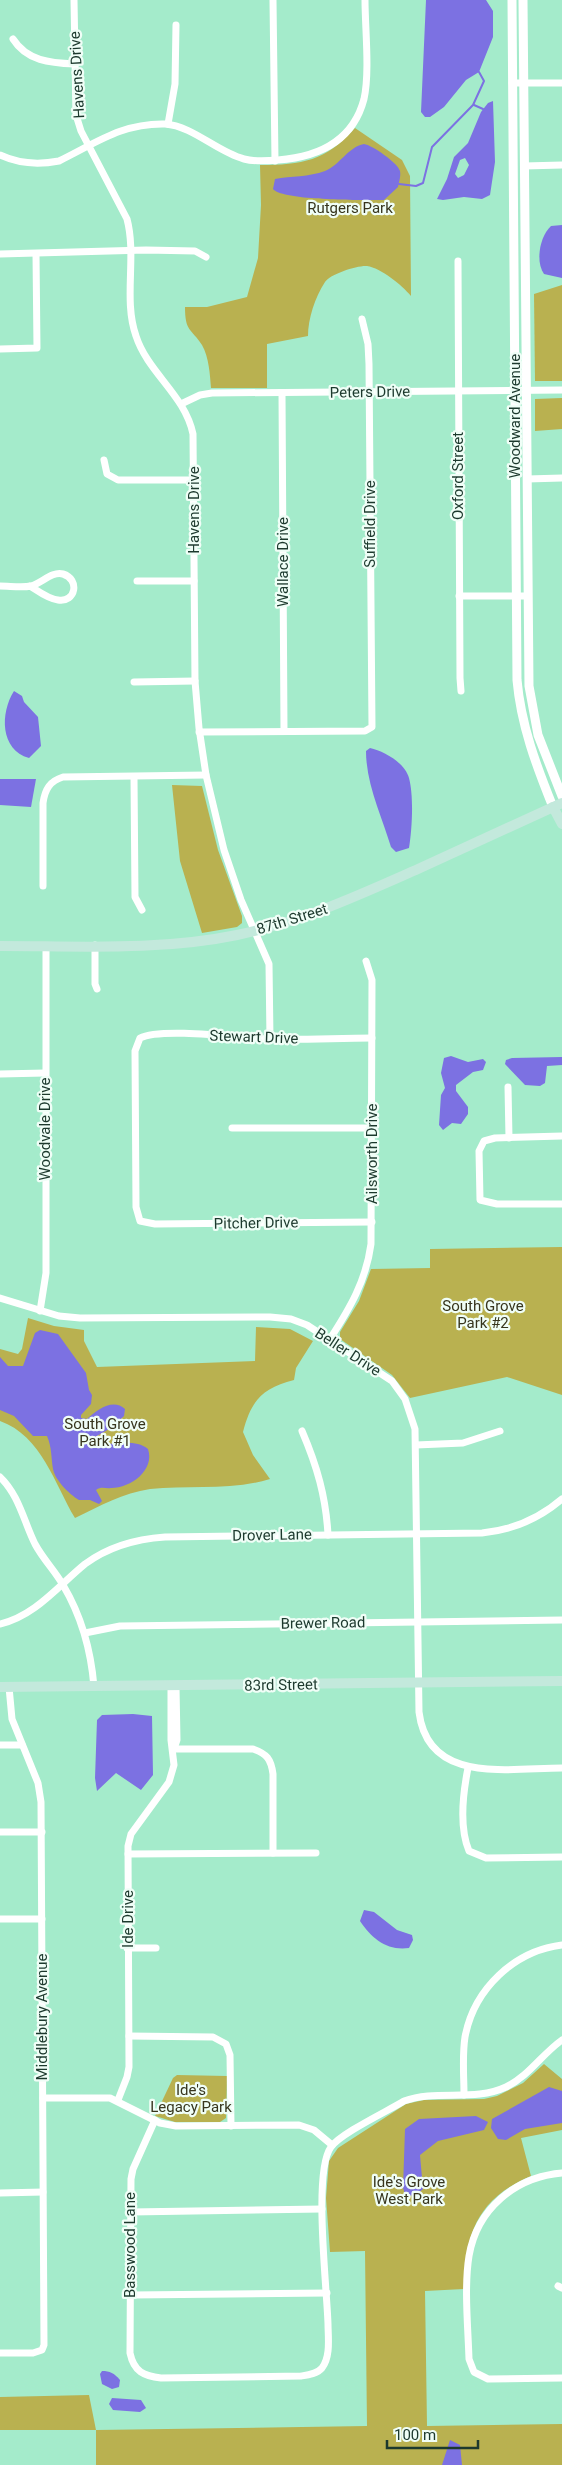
<svg xmlns="http://www.w3.org/2000/svg" width="562" height="2465" font-family="Roboto,sans-serif">
<style>
.green{fill:#b9b150}
.water{fill:#7c71e2;fill-rule:evenodd}
.lines{fill:none;stroke-linecap:round;stroke-linejoin:round}
.stream{stroke:#7c71e2;stroke-width:2}
.minor{stroke:#fff;stroke-width:7}
.tertiary{stroke:#fff;stroke-width:9}
.secondary{stroke:#c3e9dc;stroke-width:10}
.labels{text-anchor:middle;dominant-baseline:central;stroke-width:4.5;stroke-linejoin:round;paint-order:stroke}
.street-label{font-size:15px;fill:#1c392d;stroke:#f0fef7}
.park-label{font-size:15px;fill:#37351d;stroke:#f0fef7}
</style>
<rect width="100%" height="100%" fill="#a4ebcb"/>
<g class="green">
<path d="M355,128L402,160L410,176L411,296C402,285 381,268 367,266C358,265 330,274 325,282C315,297 308,319 308,336L267,344V388H211C210,375 209,357 202,345C191,328 185,332 185,307H207L247,297L258,258L261,205L260,165C302,165 326,161 355,128Z"/>
<polygon points="562,285 562,381 535,381 534,294"/>
<polygon points="562,398 562,429 535,431 535,399"/>
<polygon points="172,785 202,786 218,850 242,916 242,923 237,927 202,933 180,861"/>
<polygon points="562,1247 562,1395 507,1377 410,1398 392,1375 340,1339 340,1332 359,1301 371,1269 430,1268 430,1249"/>
<path d="M28,1318L54,1326L84,1330V1341L97,1367L255,1361L256,1327L290,1329L313,1341L296,1368L294,1380C262,1388 251,1401 243,1432L253,1455L270,1479C232,1491 189,1485 150,1489C123,1493 100,1506 75,1518C55,1485 42,1436 0,1421V1349L18,1354L22,1349Z"/>
<path d="M544,2064L562,2079V2130L521,2138L531,2176C477,2199 465,2234 464,2289L425,2291L427,2426L562,2424V2465H96V2430H0V2397L89,2395L96,2430L367,2426L365,2251L330,2252L326,2198L329,2161L338,2148L406,2104L424,2100L484,2099L497,2096L523,2083Z"/>
<polygon points="177,2075 227,2076 226,2118 220,2122 175,2122 155,2116 173,2078"/>
</g>
<g class="water">
<polygon points="426,0 486,0 493,11 493,37 479,72 466,80 444,107 430,117 425,117 421,112"/>
<path d="M493,101L495,162L490,195L482,199L464,197L443,200L437,199L447,179L454,157L468,143L481,112L488,103ZM465,158L469,165L464,175L458,178L455,174L460,160Z"/>
<path d="M364,144C372,145 398,163 400,171C401,176 399,182 398,187L384,200C365,200 283,201 273,189L275,179C291,176 309,177 325,171C340,165 348,147 364,144Z"/>
<path d="M562,225V278L544,274C535,261 540,236 551,226Z"/>
<path d="M14,691L22,696L24,702L38,717L41,746L29,758C0,750 0,713 14,691Z"/>
<path d="M370,748C384,751 405,763 409,778C414,797 412,829 409,848L396,852L391,847C382,817 366,784 366,751Z"/>
<polygon points="0,779 36,779 31,807 0,805"/>
<polygon points="451,1056 468,1062 483,1059 486,1062 483,1070 473,1072 456,1085 456,1091 468,1107 468,1114 461,1124 452,1123 443,1130 439,1125 441,1095 445,1088 441,1073 444,1058"/>
<polygon points="562,1057 562,1065 547,1066 545,1083 540,1086 525,1085 505,1064 506,1060 512,1058"/>
<path d="M40,1330L58,1334L86,1373L89,1390L92,1395L91,1404L81,1415V1418L87,1419C97,1410 113,1398 125,1409L124,1416L111,1428L95,1437L98,1444C113,1445 135,1438 148,1449C155,1470 131,1488 111,1488C105,1489 102,1486 96,1490L102,1501L99,1504L90,1500H79C69,1494 55,1480 53,1469C51,1457 52,1448 47,1436H33L14,1416L0,1410V1357L8,1366H23L35,1333Z"/>
<polygon points="133,1714 152,1716 153,1775 141,1790 116,1773 97,1791 95,1778 97,1720 102,1715"/>
<path d="M364,1910L374,1912L397,1930L412,1935L413,1940L409,1948C387,1951 372,1939 360,1921Z"/>
<polygon points="549,2087 562,2091 562,2123 525,2129 506,2140 498,2139 491,2128 492,2119"/>
<polygon points="476,2116 488,2122 484,2130 438,2141 420,2155 423,2189 417,2194 406,2197 403,2188 405,2129 419,2119"/>
<path d="M102,2371C110,2371 114,2373 120,2380L119,2387L112,2389L102,2384L100,2374Z"/>
<polygon points="112,2398 141,2400 146,2408 140,2412 113,2410 109,2404"/>
<polygon points="450,2440 460,2445 462,2465 442,2465"/>
</g>
<g class="lines">
<g class="stream">
<polyline points="474,105 483,109"/>
<polyline points="399,184 416,186 423,183 432,147 473,105 484,81 479,72"/>
</g>
<g class="minor">
<path d="M74,0L76,115L81,131L127,219C137,257 123,299 136,336C148,373 185,395 193,434L195,681L199,728L206,775L224,850L241,900L269,964L270,1039"/>
<polyline points="273,0 275,161"/>
<path d="M13,39C27,61 50,63 75,64"/>
<polyline points="512,83 562,83"/>
<polyline points="168,124 175,84 176,25"/>
<path d="M0,155C19,164 38,165 59,161C96,143 122,123 165,124C193,126 217,152 244,159C255,162 267,161 278,160C318,157 353,141 364,99C370,72 365,28 365,0"/>
<polyline points="524,166 562,165"/>
<polyline points="0,254 146,250 195,251 206,257"/>
<polyline points="458,261 460,678 461,691"/>
<polyline points="0,349 37,348 36,254"/>
<polyline points="282,393 284,730"/>
<polyline points="181,404 200,395 212,393 562,390"/>
<polyline points="104,460 107,474 118,480 194,480"/>
<polyline points="527,479 562,478"/>
<polyline points="137,581 194,581"/>
<path d="M0,586C10,586 22,588 31,586C42,583 52,571 63,574C80,579 76,603 58,600C48,599 38,591 30,586"/>
<polyline points="459,596 528,596"/>
<polyline points="134,682 195,681"/>
<polyline points="199,732 365,731 372,727 369,364 368,344 362,319"/>
<polyline points="134,777 135,897 142,910"/>
<path d="M43,886V803C45,789 50,781 63,777L206,775"/>
<polyline points="95,945 95,984 97,989"/>
<path d="M372,1038C338,1038 303,1040 269,1039C243,1038 161,1027 140,1038L135,1051L136,1207L140,1221L155,1224L372,1222"/>
<polyline points="0,1074 45,1073"/>
<polyline points="508,1087 509,1138"/>
<polyline points="232,1128 371,1128"/>
<polyline points="562,1136 495,1138 484,1141 479,1151 480,1200 497,1204 562,1204"/>
<path d="M0,1298L59,1316L80,1318L270,1317L291,1319L307,1325L392,1381L405,1399L415,1429L419,1712C428,1785 509,1768 562,1768"/>
<polyline points="40,1311 46,1273 46,946"/>
<path d="M330,1339C350,1308 366,1281 371,1244L372,980L366,961"/>
<path d="M302,1431C317,1466 326,1497 328,1535"/>
<polyline points="416,1445 463,1443 500,1431"/>
<path d="M0,1477C19,1495 24,1522 35,1544C43,1559 55,1571 63,1585C82,1617 91,1650 94,1687"/>
<path d="M0,1624C35,1616 58,1586 85,1564C108,1547 136,1539 165,1537L482,1533C512,1530 539,1519 562,1499"/>
<polyline points="85,1633 120,1626 562,1620"/>
<polyline points="0,1745 22,1745"/>
<path d="M174,1749H253C267,1754 271,1759 273,1774V1853"/>
<polyline points="174,1749 177,1740 176,1687"/>
<path d="M468,1768C463,1793 459,1827 469,1851L486,1858L562,1857"/>
<polyline points="0,1832 42,1832"/>
<polyline points="128,1854 316,1853"/>
<polyline points="0,1919 42,1919"/>
<polyline points="127,1948 156,1948"/>
<polyline points="129,2036 213,2037 226,2044 230,2055 231,2126"/>
<path d="M464,2095C464,2076 462,2056 465,2037C474,1989 514,1951 562,1945"/>
<polyline points="43,2098 110,2098 160,2123 176,2126 299,2125 314,2130 332,2145"/>
<polyline points="118,2100 127,2077 129,2067 128,1846 131,1834 169,1782 174,1765 171,1740 171,1687"/>
<path d="M155,2120L133,2169L131,2179L130,2353C134,2372 144,2376 161,2378L301,2376C308,2375 317,2374 322,2368C331,2356 328,2337 328,2324C327,2288 313,2171 331,2147C341,2133 388,2111 404,2101C437,2089 474,2102 506,2087C529,2076 542,2054 562,2040"/>
<path d="M562,2173C515,2177 477,2209 469,2256C464,2287 468,2327 469,2359L474,2372L488,2379L562,2378"/>
<polyline points="0,2193 43,2192"/>
<polyline points="131,2212 322,2209"/>
<polyline points="558,2286 562,2288"/>
<polyline points="131,2295 327,2293"/>
<polyline points="0,2353 33,2353 42,2350 44,2345 41,1802 38,1783 12,1719 9,1687"/>
</g>
<g class="tertiary">
<path d="M512,0L517,680C521,725 536,765 553,807"/>
<polyline points="523,0 529,686 538,735 562,796"/>
</g>
<g class="secondary">
<polyline points="553,807 562,824"/>
<path d="M0,946C79,946 160,951 237,935C301,922 359,895 418,869C466,847 514,825 562,803"/>
<polyline points="0,1687 562,1681"/>
</g>
</g>
<g class="labels">
<g class="street-label">
<text transform="translate(77 75) rotate(-93)">Havens Drive</text>
<text transform="translate(370 392) rotate(-1)">Peters Drive</text>
<text transform="translate(515 416) rotate(-90)">Woodward Avenue</text>
<text transform="translate(458 476) rotate(-90)">Oxford Street</text>
<text transform="translate(194 510) rotate(-90)">Havens Drive</text>
<text transform="translate(370 524) rotate(-90)">Suffield Drive</text>
<text transform="translate(283 562) rotate(-90)">Wallace Drive</text>
<text transform="translate(292 919) rotate(-17)">87th Street</text>
<text transform="translate(254 1037) rotate(2)">Stewart Drive</text>
<text transform="translate(45 1129) rotate(-90)">Woodvale Drive</text>
<text transform="translate(372 1154) rotate(-90)">Ailsworth Drive</text>
<text transform="translate(256 1223) rotate(-1)">Pitcher Drive</text>
<text transform="translate(348 1352) rotate(33)">Beller Drive</text>
<text transform="translate(272 1535) rotate(-1)">Drover Lane</text>
<text transform="translate(323 1623) rotate(-1)">Brewer Road</text>
<text transform="translate(281 1685) rotate(-1)">83rd Street</text>
<text transform="translate(128 1919) rotate(-90)">Ide Drive</text>
<text transform="translate(42 2017) rotate(-90)">Middlebury Avenue</text>
<text transform="translate(130 2245) rotate(-90)">Basswood Lane</text>
</g>
<g class="park-label">
<text x="350" y="208">Rutgers Park</text>
<text x="483" y="1306">South Grove<tspan x="483" dy="17">Park #2</tspan></text>
<text x="105" y="1424">South Grove<tspan x="105" dy="17">Park #1</tspan></text>
<text x="191" y="2090">Ide's<tspan x="191" dy="17">Legacy Park</tspan></text>
<text x="409" y="2182">Ide's Grove<tspan x="409" dy="17">West Park</tspan></text>
</g>
</g>
<path d="M387 2440v8h91v-8" fill="none" stroke="#1c392d" stroke-width="2.5"/>
<text x="394" y="2440" font-size="15" fill="#1c392d" stroke="#f0fef7" stroke-width="4" paint-order="stroke">100 m</text>
</svg>
